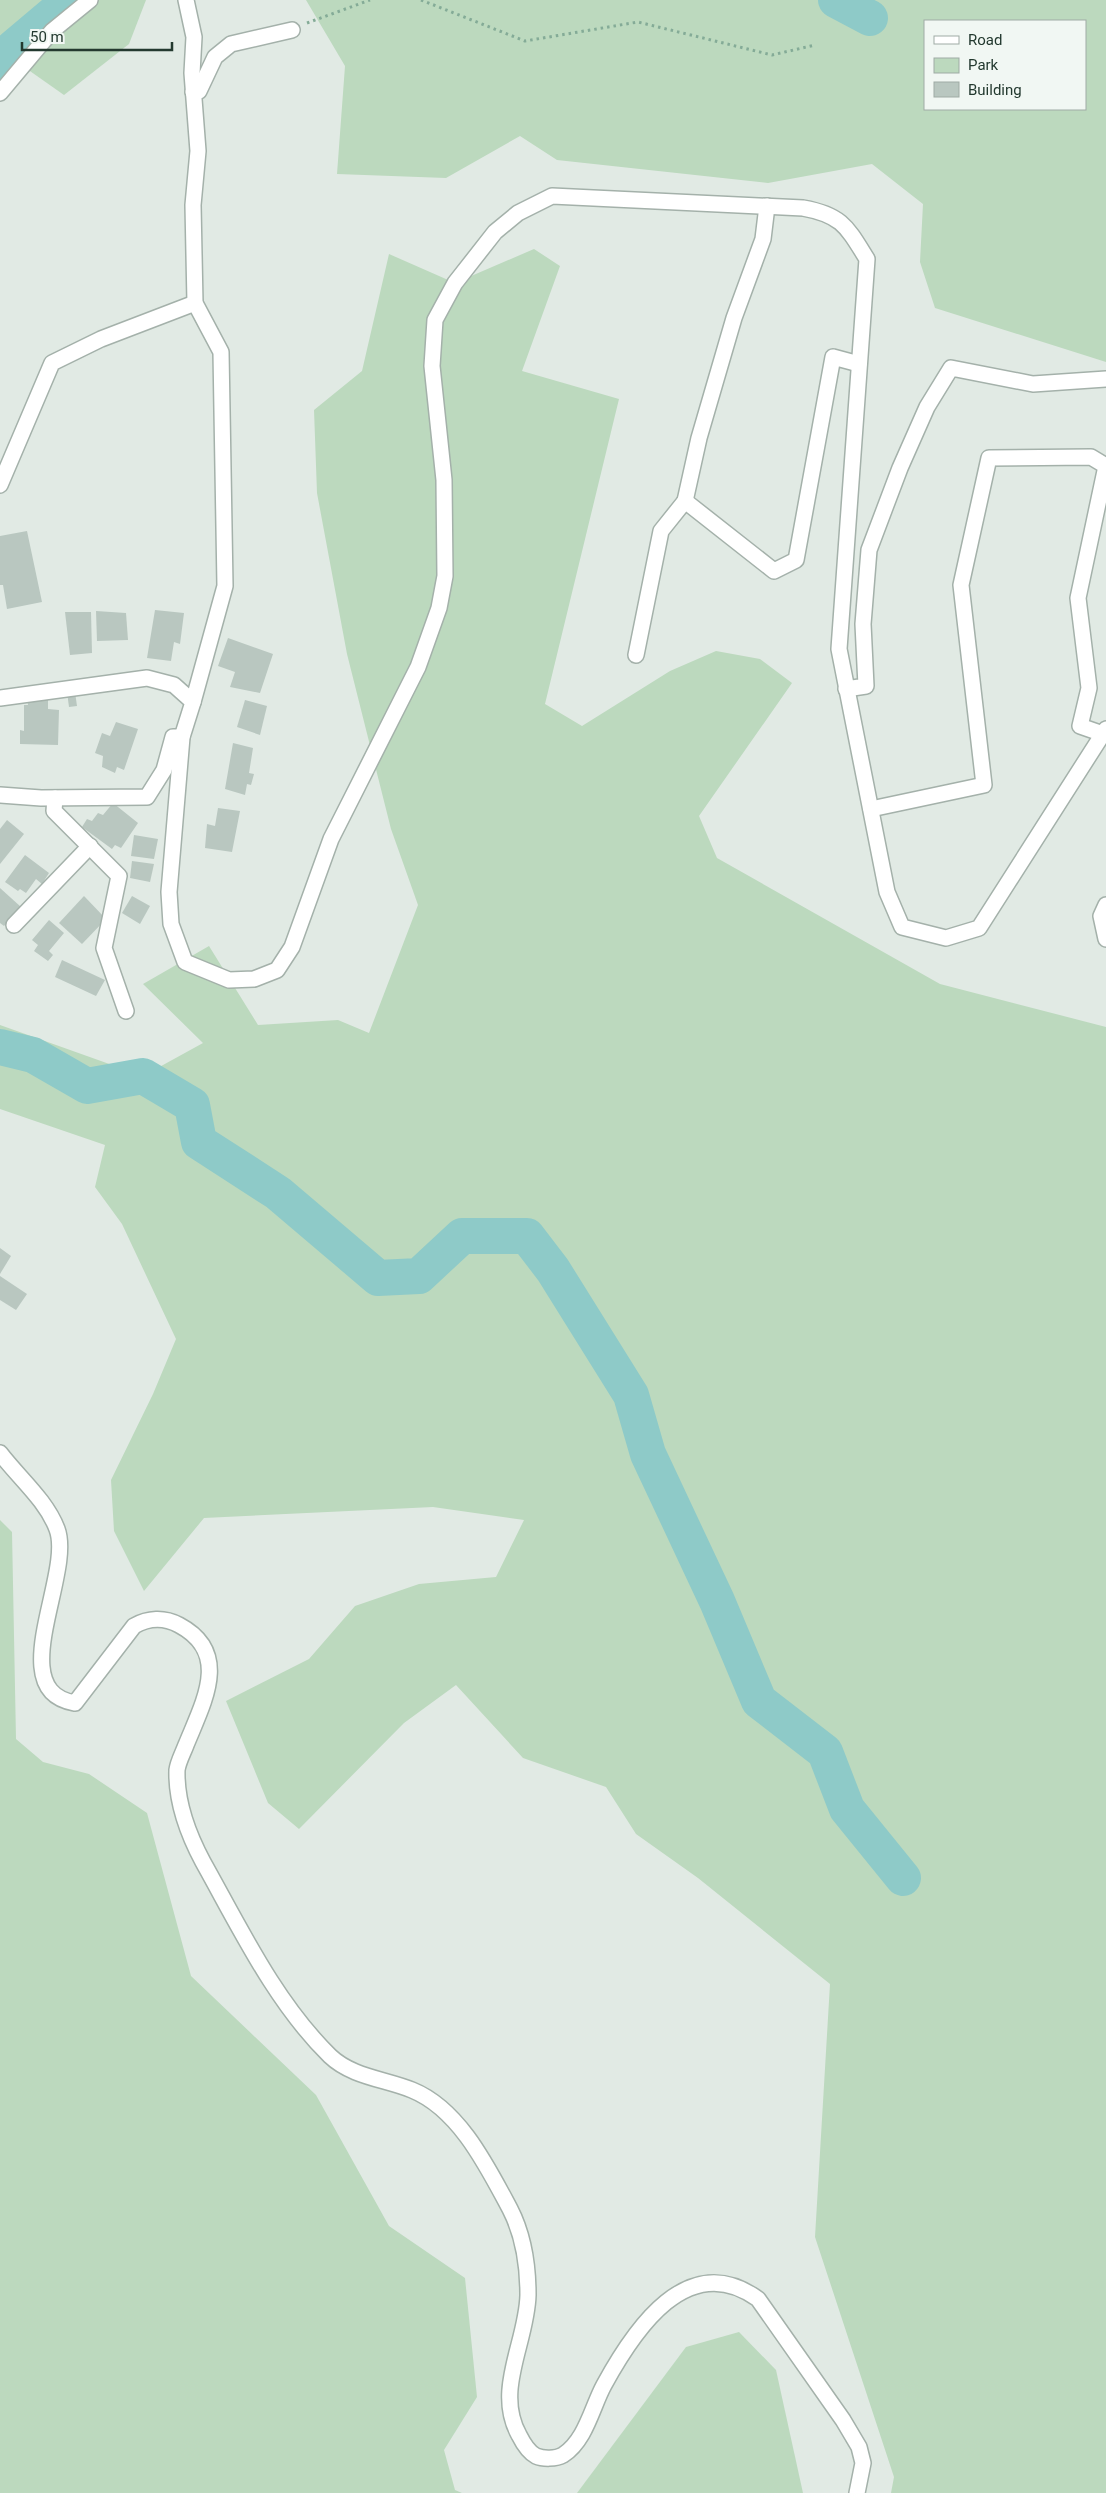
<svg xmlns="http://www.w3.org/2000/svg" width="1106" height="2493" font-family="Roboto,sans-serif">
<style>
.green{fill:#bcd9be;fill-rule:evenodd}
.lines{fill:none;stroke-linecap:round;stroke-linejoin:round}
.river{stroke:#8ecac8;stroke-width:36}
.building{fill:#b9c7c0}
.minor-casing{stroke:#a4b1aa;stroke-width:18}
.tertiary-casing{stroke:#a4b1aa;stroke-width:18}
.path{stroke:#84ab97;stroke-width:3;stroke-dasharray:2.5 4;stroke-linecap:butt}
.minor{stroke:#fff;stroke-width:15}
.tertiary{stroke:#fff;stroke-width:15}
</style>
<rect width="100%" height="100%" fill="#e1eae4"/>
<g class="green">
<polygon points="0,0 146,0 129,44 64,95 0,50"/>
<path d="M306,0H1106V362L935,308L920,262L923,204L872,164L768,183L557,160L520,136L446,178L337,174L345,66ZM925,21H1085V109H925Z"/>
<polygon points="534,249 560,266 522,371 619,399 545,704 582,726 670,671 716,651 760,659 792,683 699,816 717,858 940,984 1106,1027 1106,2493 891,2493 894,2477 815,2237 830,1984 698,1878 636,1834 606,1787 523,1758 456,1685 404,1723 299,1829 268,1803 226,1701 309,1659 355,1606 419,1584 496,1577 524,1520 433,1507 204,1518 144,1591 114,1531 111,1480 153,1394 176,1339 122,1224 95,1187 105,1145 0,1109 0,1025 143,1076 203,1043 143,984 209,946 258,1025 338,1020 369,1033 418,905 391,829 347,654 317,493 314,410 362,371 389,254 455,283"/>
<polygon points="0,1520 12,1532 16,1739 43,1762 89,1774 147,1813 191,1976 316,2095 389,2226 465,2278 477,2397 444,2450 455,2490 462,2493 0,2493"/>
<polygon points="739,2332 776,2370 803,2493 577,2493 686,2347"/>
</g>
<g class="lines">
<g class="river">
<polyline points="836,0 870,18"/>
<polyline points="0,77 13,48 70,0"/>
<polyline points="0,1047 33,1055 87,1086 143,1076 192,1105 199,1142 278,1193 378,1278 419,1276 462,1236 527,1236 553,1270 631,1395 648,1454 717,1601 759,1701 825,1752 847,1809 903,1878"/>
</g>
</g>
<g class="building">
<polygon points="27,531 42,602 7,609 3,585 0,585 0,536"/>
<polygon points="155,610 184,613 180,644 174,642 171,661 147,658"/>
<polygon points="96,611 126,613 128,640 97,641"/>
<polygon points="65,612 91,612 92,653 70,655"/>
<polygon points="228,638 273,654 260,693 230,687 235,672 218,666"/>
<polygon points="67,692 75,692 77,706 69,707"/>
<polygon points="27,697 48,697 48,709 59,710 58,745 20,744 20,730 24,731 24,705 28,705"/>
<polygon points="245,700 267,706 260,735 237,727"/>
<polygon points="116,722 138,729 124,770 117,767 115,773 102,767 103,756 95,753 102,733 110,736"/>
<polygon points="233,743 253,748 249,773 254,774 251,785 247,784 245,795 225,789"/>
<polygon points="113,803 138,823 121,848 115,845 112,849 82,827 87,819 92,821 98,813 103,815"/>
<polygon points="218,808 240,811 232,852 205,848 207,824 215,826"/>
<polygon points="7,820 24,834 0,864 0,829"/>
<polygon points="134,835 158,839 154,859 131,856"/>
<polygon points="25,855 49,873 42,884 36,879 26,893 20,889 18,891 5,882"/>
<polygon points="132,861 154,864 150,882 130,878"/>
<polygon points="0,888 21,907 4,926 0,923"/>
<polygon points="84,896 106,919 82,944 59,923"/>
<polygon points="132,896 150,906 140,924 122,913"/>
<polygon points="49,920 64,933 49,951 53,955 48,961 34,951 38,945 32,940"/>
<polygon points="62,960 105,980 96,996 55,977"/>
<polygon points="0,1248 11,1256 0,1274"/>
<polygon points="0,1276 27,1294 16,1310 0,1300"/>
</g>
<g class="lines">
<defs>
<g id="minor">
<polyline points="186,0 194,37 192,73 198,151 193,205 195,303 221,352 225,586 193,702"/>
<polyline points="193,92 199,91 215,57 231,44 292,30"/>
<polyline points="0,93 52,31 90,0"/>
<polyline points="0,485 52,363 101,339 195,303"/>
<polyline points="685,501 699,438 734,318 763,239 767,206"/>
<polyline points="636,655 661,531 685,501 774,571 796,560 833,357 859,364"/>
<polyline points="846,689 866,686 863,624 869,550 900,468 927,407 951,368 1033,384 1106,379"/>
<polyline points="0,795 41,798 147,797 164,770 173,737 182,737"/>
<polyline points="55,798 54,811 119,876 104,948 126,1011"/>
<polyline points="871,809 984,785 961,585 989,458 1091,457 1106,466 1078,598 1089,688 1080,726 1103,734"/>
<polyline points="1106,905 1101,916 1106,939"/>
<polyline points="14,925 90,846"/>
<path d="M0,1453C19,1478 46,1500 57,1529C74,1574 2,1691 75,1703L134,1626C148,1618 164,1617 179,1625C232,1653 203,1703 186,1745C183,1753 178,1762 177,1770C176,1803 188,1834 203,1862C240,1928 275,2002 330,2056C352,2077 385,2079 412,2090C459,2109 487,2166 510,2209C524,2236 528,2265 528,2295C527,2342 494,2390 519,2435C523,2443 528,2452 536,2456C543,2459 556,2459 563,2455C586,2440 592,2407 604,2385C634,2330 688,2248 758,2299L843,2420L859,2447L863,2463L857,2493"/>
</g>
<path id="tertiary" d="M0,698L147,678L174,685L193,702L182,737L169,892L171,924L185,962L229,980L254,979L277,970L292,947L331,839L418,667L439,608L445,576L444,480L432,366L435,320L455,283L495,232L518,213L552,196L803,208C842,215 847,227 867,259L839,649L887,892L902,927L946,938L979,928L1106,729"/>
</defs>
<use href="#minor" class="minor-casing"/>
<use href="#tertiary" class="tertiary-casing"/>
<g class="path">
<polyline points="421,0 525,41 638,22 772,55 815,45"/>
<polyline points="307,23 370,0"/>
</g>
<use href="#minor" class="minor"/>
<use href="#tertiary" class="tertiary"/>
</g>
<rect x="924" y="20" width="162" height="90" fill="#f1f7f3" stroke="#9faba5"/>
<rect x="934" y="36" width="25" height="8" fill="#ffffff" stroke="#9faba5"/>
<text x="968" y="45" font-size="15" fill="#23392f">Road</text>
<rect x="934" y="58" width="25" height="15" fill="#bcd9be" stroke="#9faba5"/>
<text x="968" y="70" font-size="15" fill="#23392f">Park</text>
<rect x="934" y="82" width="25" height="15" fill="#b9c7c0" stroke="#9faba5"/>
<text x="968" y="95" font-size="15" fill="#23392f">Building</text>
<path d="M22 42v8h150v-8" fill="none" stroke="#23392f" stroke-width="2.5"/>
<text x="30" y="42" font-size="15" fill="#23392f" stroke="#f1f7f3" stroke-width="4" paint-order="stroke">50 m</text>
</svg>
